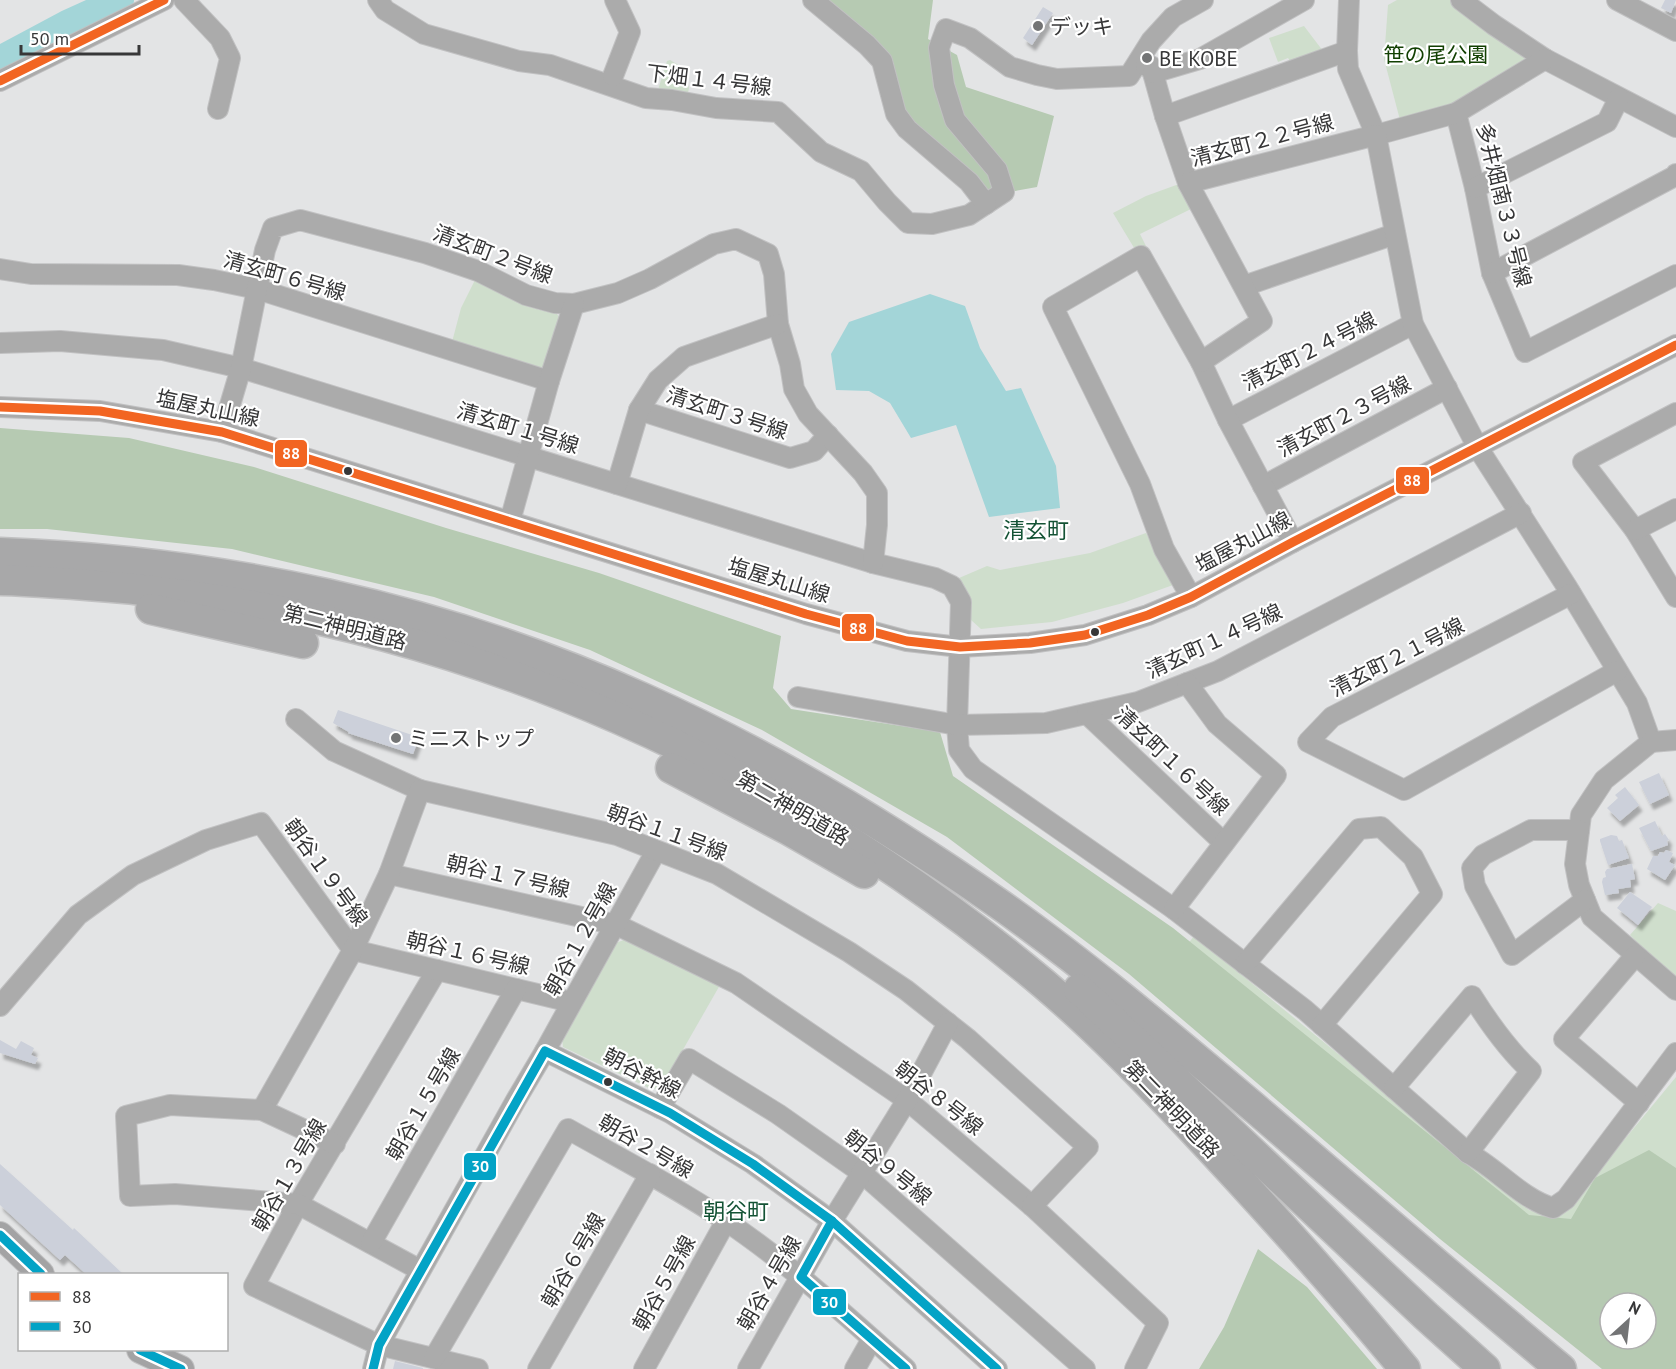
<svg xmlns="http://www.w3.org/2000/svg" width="1676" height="1369" font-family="'PT Sans','Noto Sans JP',sans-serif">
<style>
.green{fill:#cfdecc}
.forest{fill:#b6cab2;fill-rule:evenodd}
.water{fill:#a3d5d8}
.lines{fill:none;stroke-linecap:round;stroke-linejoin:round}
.river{stroke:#a3d5d8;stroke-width:28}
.building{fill:#ccd0da;filter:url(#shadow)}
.minor-casing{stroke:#c1c1c2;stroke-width:22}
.major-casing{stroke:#c1c1c2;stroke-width:28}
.highway-casing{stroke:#c1c1c2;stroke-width:33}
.minor{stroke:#ababab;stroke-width:20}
.major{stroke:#a3a3a4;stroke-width:26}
.highway{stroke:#a8a8a9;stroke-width:30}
.bus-1-casing{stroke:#fff;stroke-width:14}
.bus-2-casing{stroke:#fff;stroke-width:14}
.bus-1{stroke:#f26522;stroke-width:9}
.bus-2{stroke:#03a3c6;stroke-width:9}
.poi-dot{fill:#737475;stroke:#fff;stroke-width:2}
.bus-dot{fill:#373738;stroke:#fff;stroke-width:2}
.labels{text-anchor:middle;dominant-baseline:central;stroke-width:4.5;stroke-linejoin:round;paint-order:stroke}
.poi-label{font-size:21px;fill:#373738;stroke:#fff;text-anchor:start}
.park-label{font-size:21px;fill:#124002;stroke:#fff}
.street-label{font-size:21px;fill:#373738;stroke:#fff}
.neighbourhood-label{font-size:22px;fill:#145335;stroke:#fff}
.line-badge{stroke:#fff;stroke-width:2}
.badge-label{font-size:16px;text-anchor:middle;font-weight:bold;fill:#fff}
</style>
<defs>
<filter id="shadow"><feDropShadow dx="3.5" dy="6" stdDeviation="1.5" flood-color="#0004"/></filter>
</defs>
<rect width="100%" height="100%" fill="#e3e4e5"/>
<g class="green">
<polygon points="1397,0 1453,0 1524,54 1525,66 1435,112 1400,120 1384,59 1388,5"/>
<polygon points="1304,26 1323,51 1290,61 1288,58 1278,62 1269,38"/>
<polygon points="670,60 682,67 689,88 686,103 657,93 667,61"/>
<polygon points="1179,184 1191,209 1140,234 1146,246 1136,251 1113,213 1146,196"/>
<path d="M475,280C501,294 527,310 556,313L561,319L548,364L538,370L452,342L461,308Z"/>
<polygon points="1146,533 1173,585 1123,603 1052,622 981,629 971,620 969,600 959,578 987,566 1000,570 1090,553"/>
<polygon points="1658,903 1676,911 1676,981 1634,944 1636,941 1630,935"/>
<polygon points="1194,936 1529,1210 1551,1217 1573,1202 1676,1077 1676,1180 1551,1256 1184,949"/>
<polygon points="626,939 720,985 661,1088 651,1089 563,1047 562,1037 616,943"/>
</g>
<g class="forest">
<polygon points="822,0 933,0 928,39 957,55 966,87 1054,116 1037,187 1015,191 1001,190 988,199 902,113 888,61"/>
<path d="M0,428L129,438L254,467L446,528L599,573L781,636L773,688L791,709L940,732L953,776L1173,928L1529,1215L1571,1219L1595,1178L1649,1150L1676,1168V1369H1602L1440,1239L1129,974L947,837L762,730L590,650L434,597L232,549L47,529H0ZM1610,1303H1646V1339H1610Z"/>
<polygon points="1258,1249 1307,1287 1377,1369 1199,1369 1224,1327"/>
</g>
<polygon class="water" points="930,294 965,306 980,348 1006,391 1021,388 1056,466 1060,508 989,517 956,425 911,438 890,403 869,391 836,390 831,354 849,322"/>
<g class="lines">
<polyline class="river" points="0,60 67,24 120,0"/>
</g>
<g class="building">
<polygon points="1665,0 1676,0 1671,13 1661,8"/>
<polygon points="1043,7 1053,13 1032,45 1023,38"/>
<polygon points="338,710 415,736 420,735 413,754 348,733 349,732 333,723"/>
<polygon points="1659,773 1669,795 1650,804 1639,782"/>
<polygon points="1625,787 1639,805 1620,821 1607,808 1618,798 1615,795"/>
<polygon points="1655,821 1662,836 1665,834 1669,840 1667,841 1668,845 1651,851 1639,828"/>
<polygon points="1611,835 1617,836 1619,841 1622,840 1629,858 1608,865 1600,841 1600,839"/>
<polygon points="1666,850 1673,853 1669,862 1675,865 1665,880 1647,869 1653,856 1658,856 1660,852 1664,853"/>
<polygon points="1632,864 1635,879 1630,880 1631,887 1618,889 1619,893 1605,895 1602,882 1603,878 1606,877 1605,872 1607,869"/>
<polygon points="1630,892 1652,907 1638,925 1617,908"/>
<polygon points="0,1040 16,1049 21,1041 34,1048 31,1055 38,1058 35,1064 0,1053"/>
<polygon points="0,1164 73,1230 74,1228 123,1274 86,1274 65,1255 60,1260 0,1205"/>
<polygon points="395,1361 423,1368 423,1369 393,1369"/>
</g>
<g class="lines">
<defs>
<g id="minor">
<polyline points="184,0 220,38 230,58 218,109"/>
<polyline points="378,0 385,10 424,34 519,61 550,65 646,98 672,100 716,108 778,112 821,152 861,171 887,202 908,223 932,224 969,215 1004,192 997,170 955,120 944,85 939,48 946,29 970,38 1010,67 1037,75 1057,79 1129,76 1151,41 1173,17 1203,0"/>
<polyline points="813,0 867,45 882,61 896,114 907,129 969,182 986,204"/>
<polyline points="1461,0 1494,25 1545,59 1676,127"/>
<polyline points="1617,0 1676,31"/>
<polyline points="1347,51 1349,0"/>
<polyline points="1146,66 1151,66 1165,116"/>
<polyline points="1153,73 1200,59 1304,0"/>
<polyline points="613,76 630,32 615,0"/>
<polyline points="0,81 164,0"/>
<polyline points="1456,113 1475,188 1492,273 1525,352 1676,275"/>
<polyline points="1188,183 1165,116 1347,51 1348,69 1376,135 1456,113 1545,59"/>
<polyline points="1475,188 1607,122 1619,98"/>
<polyline points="0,269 31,274 178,275 214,280 257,289 549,381"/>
<polyline points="1492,273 1675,176 1676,174"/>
<polyline points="1244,286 1395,234"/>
<path d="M0,343L60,341L163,350L241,368L873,563L935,578L952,586L961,602L957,725L959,750L973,769L1174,909L1305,1010L1468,1153C1498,1169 1520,1198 1553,1208L1566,1199L1676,1053"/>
<polyline points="0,407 100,411 222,432 806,614 907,641 960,647 1030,643 1085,635 1148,615 1191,597 1293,542 1676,345"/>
<polyline points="639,410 790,458 814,451 828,435"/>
<polyline points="1676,413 1583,462 1635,530 1676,597"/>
<polyline points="1228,420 1413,324"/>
<polyline points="222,432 241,368 265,250 273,228 300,220 425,253 478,271 526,295 555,303 574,304 618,293 650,279 714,244 736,239 768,254 774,274 778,324 790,364 794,389 808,414 863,473 877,493 877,525 873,563"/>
<polyline points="617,484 639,410 658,380 684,357 778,324"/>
<polyline points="1263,486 1447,388"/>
<polyline points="510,521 549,381 574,304"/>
<polyline points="1635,530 1676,509"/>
<polyline points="1293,542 1228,420 1201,362 1262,321 1188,183 1376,135 1413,324 1478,448 1567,587 1637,703 1651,742 1604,780 1581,815 1575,864 1579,885 1592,917 1676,990"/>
<polyline points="1571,594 1332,717 1308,742 1404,790 1617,671"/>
<polyline points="1191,597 1164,549 1140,484 1053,307 1141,256 1201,362"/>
<polyline points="798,697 957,725 1046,723 1138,702 1218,671 1521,513"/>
<polyline points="1087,714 1224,843"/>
<polyline points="296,719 334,751 420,790"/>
<polyline points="1651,742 1676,740"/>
<polyline points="1579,830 1531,830 1483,855 1472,868 1475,886 1512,955 1585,900"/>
<polyline points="389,874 617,925 736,983 907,1100 1032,1206 1158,1323 1135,1369"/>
<polyline points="1174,909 1276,775 1217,724 1187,683"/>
<polyline points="1635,956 1564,1039 1639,1103"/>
<polyline points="1245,964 1359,829 1381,827 1413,857 1432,894 1322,1025"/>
<polyline points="437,970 298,1204 254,1286 379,1345 478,1369"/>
<polyline points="0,1006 78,915 133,875 206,840 261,823 353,950 571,1002"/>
<polyline points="545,1051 656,851"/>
<path d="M1394,1088L1472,996C1489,1023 1507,1049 1531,1071L1468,1153"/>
<polyline points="660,1108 689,1059 778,1114 862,1173 1085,1369"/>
<polyline points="262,1110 353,950 389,874 420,790 617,835 717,874 849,952 906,990 968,1039 1088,1147 1032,1206"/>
<polyline points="335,1144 262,1110 170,1105 126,1116 130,1196 175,1194 298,1204 420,1270"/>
<polyline points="371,1243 516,989"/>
<path d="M434,1358L568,1129C621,1159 676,1187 726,1221C791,1265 848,1317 906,1369"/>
<polyline points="373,1369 379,1345 516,1100 545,1051 670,1113 753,1164 832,1221 997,1369"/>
<polyline points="538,1369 650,1174"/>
<polyline points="644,1369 726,1221"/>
<polyline points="748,1369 832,1221 907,1100 948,1023"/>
<polyline points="855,1369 872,1339"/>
</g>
<g id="major">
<polyline points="0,1235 41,1274"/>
<polyline points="140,1350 181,1369"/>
</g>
<g id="highway">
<path d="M0,553C220,561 440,607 642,698C768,754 889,827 1002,906C1091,969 1174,1040 1257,1110C1358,1197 1459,1284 1561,1369"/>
<path d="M0,580C45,581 89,585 134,589C469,624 786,767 1044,984C1097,1029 1146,1080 1193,1130C1266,1208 1337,1287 1405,1369"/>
<polyline points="151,609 303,643"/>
<polyline points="671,768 789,830 864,873"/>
<polyline points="1079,989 1426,1316 1485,1369"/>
</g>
</defs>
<use href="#minor" class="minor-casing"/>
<use href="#major" class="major-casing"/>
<use href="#highway" class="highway-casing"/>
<use href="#minor" class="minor"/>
<use href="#major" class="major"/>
<use href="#highway" class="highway"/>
<defs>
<g id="bus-1">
<polyline points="0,81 164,0"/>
<polyline points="0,407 100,411 222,432 806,614 907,641 960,647 1030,643 1085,635 1148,615 1191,597 1293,542 1676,345"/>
</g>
<g id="bus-2">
<polyline points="832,1221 801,1277 906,1369"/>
<polyline points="0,1235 41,1274"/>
<polyline points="140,1350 181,1369"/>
<polyline points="373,1369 379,1345 545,1051 670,1113 753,1164 832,1221 997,1369"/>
</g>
</defs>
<use href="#bus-1" class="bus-1-casing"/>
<use href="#bus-2" class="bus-2-casing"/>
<use href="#bus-1" class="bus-1"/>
<use href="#bus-2" class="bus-2"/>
</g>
<g class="poi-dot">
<circle cx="1038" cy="26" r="6"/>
<circle cx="1147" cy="58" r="6"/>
<circle cx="396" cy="738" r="6"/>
</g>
<g class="bus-dot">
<circle cx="348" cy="471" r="5"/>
<circle cx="1095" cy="632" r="5"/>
<circle cx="608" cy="1082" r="5"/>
</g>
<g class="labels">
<g class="poi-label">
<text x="1050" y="26">デッキ</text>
<text x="1159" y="58">BE KOBE</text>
<text x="408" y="738">ミニストップ</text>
</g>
<g class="park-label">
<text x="1436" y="54">笹の尾公園</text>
</g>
<g class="street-label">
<text transform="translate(709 80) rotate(7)">下畑１４号線</text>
<text transform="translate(1262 140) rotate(-15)">清玄町２２号線</text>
<text transform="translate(1504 205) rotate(76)">多井畑南３３号線</text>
<text transform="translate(493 254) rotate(21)">清玄町２号線</text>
<text transform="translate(285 276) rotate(16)">清玄町６号線</text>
<text transform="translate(1309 351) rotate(-27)">清玄町２４号線</text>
<text transform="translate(208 408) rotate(12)">塩屋丸山線</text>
<text transform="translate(727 413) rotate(18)">清玄町３号線</text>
<text transform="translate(1344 416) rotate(-28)">清玄町２３号線</text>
<text transform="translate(518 428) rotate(17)">清玄町１号線</text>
<text transform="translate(1243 542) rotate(-28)">塩屋丸山線</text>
<text transform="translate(779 580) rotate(17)">塩屋丸山線</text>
<text transform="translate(345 627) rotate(14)">第二神明道路</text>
<text transform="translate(1214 641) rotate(-25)">清玄町１４号線</text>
<text transform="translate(1397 657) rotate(-27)">清玄町２１号線</text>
<text transform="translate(1172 761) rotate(43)">清玄町１６号線</text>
<text transform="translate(793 808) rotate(30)">第二神明道路</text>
<text transform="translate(667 832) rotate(20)">朝谷１１号線</text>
<text transform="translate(326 872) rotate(54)">朝谷１９号線</text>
<text transform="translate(508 876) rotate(13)">朝谷１７号線</text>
<text transform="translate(580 939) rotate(-61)">朝谷１２号線</text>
<text transform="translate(468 953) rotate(13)">朝谷１６号線</text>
<text transform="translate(642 1073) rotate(27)">朝谷幹線</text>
<text transform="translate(939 1098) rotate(38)">朝谷８号線</text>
<text transform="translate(423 1104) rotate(-60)">朝谷１５号線</text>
<text transform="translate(1172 1109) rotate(46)">第二神明道路</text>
<text transform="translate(646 1146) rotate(30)">朝谷２号線</text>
<text transform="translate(888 1167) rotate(39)">朝谷９号線</text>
<text transform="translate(289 1175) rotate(-60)">朝谷１３号線</text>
<text transform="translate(573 1260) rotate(-60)">朝谷６号線</text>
<text transform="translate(664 1283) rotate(-61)">朝谷５号線</text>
<text transform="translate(769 1283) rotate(-60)">朝谷４号線</text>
</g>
<g class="neighbourhood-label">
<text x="1036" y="530">清玄町</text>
<text x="736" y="1211">朝谷町</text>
</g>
</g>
<g class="line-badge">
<rect x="274" y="439" width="34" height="29" rx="6" fill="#f26522"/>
<rect x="1395" y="466" width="35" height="29" rx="6" fill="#f26522"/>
<rect x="841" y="613" width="34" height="29" rx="6" fill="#f26522"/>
<rect x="463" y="1152" width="34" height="29" rx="6" fill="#03a3c6"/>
<rect x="812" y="1288" width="35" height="28" rx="6" fill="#03a3c6"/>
</g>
<g class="badge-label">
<text x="291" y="459">88</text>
<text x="1412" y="486">88</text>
<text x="858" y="634">88</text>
<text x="480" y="1172">30</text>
<text x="829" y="1308">30</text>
</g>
<rect x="18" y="1273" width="210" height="78" fill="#ffffff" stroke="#afafaf" stroke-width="1.5"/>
<rect x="30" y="1292" width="30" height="9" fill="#f26522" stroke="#afafaf" stroke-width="1.5"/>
<text x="72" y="1303" font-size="18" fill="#373738">88</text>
<rect x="30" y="1322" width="30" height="9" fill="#03a3c6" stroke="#afafaf" stroke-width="1.5"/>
<text x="72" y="1333" font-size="18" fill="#373738">30</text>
<g transform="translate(1628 1321) rotate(27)"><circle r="28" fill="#ffffff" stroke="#afafaf" stroke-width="1.5"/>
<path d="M0-4.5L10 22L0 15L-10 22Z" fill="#737475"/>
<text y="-9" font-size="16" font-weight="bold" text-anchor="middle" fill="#373738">N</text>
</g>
<path d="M21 45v9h118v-9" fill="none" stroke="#373738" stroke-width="3"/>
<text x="30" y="45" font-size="18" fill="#373738" stroke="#ffffff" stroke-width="4.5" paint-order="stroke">50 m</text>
</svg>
